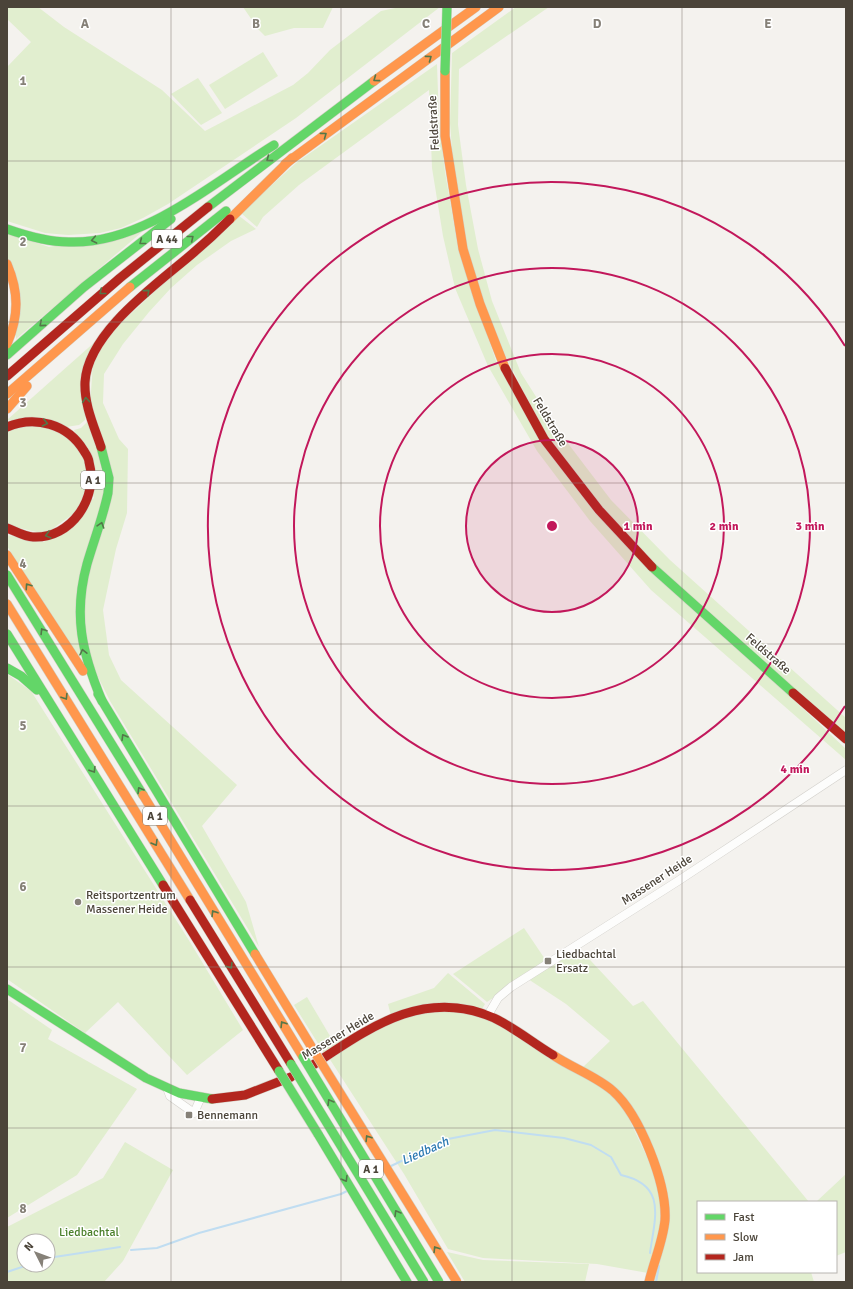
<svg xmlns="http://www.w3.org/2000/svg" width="853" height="1289" font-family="Signika,sans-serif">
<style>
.green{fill:#e1eecf;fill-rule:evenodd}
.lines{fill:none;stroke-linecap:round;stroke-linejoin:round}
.stream{stroke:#c0ddf1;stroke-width:2}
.street-casing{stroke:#d2d0cb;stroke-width:9}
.fast-casing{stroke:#d3cfc5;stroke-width:10}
.slow-casing{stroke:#d3cfc5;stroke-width:10}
.jam-casing{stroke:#d3cfc5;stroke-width:10}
.street{stroke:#fdfdfc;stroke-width:8}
.fast{stroke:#63d668;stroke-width:9}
.slow{stroke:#ff974d;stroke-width:9}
.jam{stroke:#b3261e;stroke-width:9}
.fast-bridge-casing{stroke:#d3cfc5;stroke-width:10;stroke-linecap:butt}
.slow-bridge-casing{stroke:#d3cfc5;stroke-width:10;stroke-linecap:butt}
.fast-bridge{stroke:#63d668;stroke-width:9}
.slow-bridge{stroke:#ff974d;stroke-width:9}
.oneway{stroke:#537749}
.grid{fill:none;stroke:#868178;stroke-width:1;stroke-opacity:0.55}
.ring{fill:none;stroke:#c2185b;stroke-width:2}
.poi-dot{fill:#868178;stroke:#fff;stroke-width:1.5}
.labels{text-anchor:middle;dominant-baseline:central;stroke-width:3;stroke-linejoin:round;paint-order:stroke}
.shield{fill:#fff;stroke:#817c74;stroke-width:1}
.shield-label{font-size:11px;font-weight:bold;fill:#4b4439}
.street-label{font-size:12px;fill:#4b4439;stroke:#fff}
.poi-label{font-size:12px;fill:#4b4439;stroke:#fff;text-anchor:start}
.park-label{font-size:12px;fill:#4a7f2a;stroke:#fff}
.water-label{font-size:13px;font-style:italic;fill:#2e7ab2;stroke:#fff}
.grid-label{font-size:13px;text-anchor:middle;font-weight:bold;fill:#868178;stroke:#fff;stroke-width:3;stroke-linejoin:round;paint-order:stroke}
.centre{fill:#c2185b;stroke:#fff;stroke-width:2}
.ring-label{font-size:12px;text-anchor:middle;font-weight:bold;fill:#c2185b;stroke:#fff;stroke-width:3;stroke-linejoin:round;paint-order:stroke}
</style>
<rect width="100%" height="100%" fill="#f4f2ee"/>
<g class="green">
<polygon points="7,7 38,7 64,27 162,90 205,131 293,85 308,73 330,50 381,11 400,7 440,7 296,118 168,204 143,218 121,228 100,233 68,235 45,233 7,221 7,67 31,42 7,19"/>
<polygon points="243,7 333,7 323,28 294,28 265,36 258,29"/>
<polygon points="516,7 549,7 459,69 458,125 466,185 478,249 492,301 521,373 554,425 611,500 670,560 846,718 846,735 664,572 602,508 545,433 506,357 484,303 466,247 454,176 450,123 452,53"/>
<polygon points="263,52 278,76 225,109 209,85"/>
<polygon points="437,64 439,122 445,172 458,248 496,361 595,513 846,749 846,760 651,590 590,521 537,451 488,366 455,288 443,236 432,168 429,90 299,185 263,217 257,227 241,213 296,163"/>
<polygon points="198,78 222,113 201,125 171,94"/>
<polygon points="238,215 256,229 231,241 197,265 171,288 149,312 123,344 104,374 103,403 119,439 128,449 127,513 116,549 103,610 109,655 121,680 237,785 202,826 246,902 259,947 110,701 92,665 87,651 84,592 112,492 90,407 93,361 109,334"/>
<polygon points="148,227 16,339 15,270 7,257 7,233 49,247"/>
<polygon points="96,341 85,420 79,425 66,427 7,420"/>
<polygon points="89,420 96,439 105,491 83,565 80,661 7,546 7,535 44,542 94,498 74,430 81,428"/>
<polygon points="38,424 70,438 88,466 83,507 45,534 7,525 7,431"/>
<polygon points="7,674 31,691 190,942 243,1030 187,1075 118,1002 85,1033 7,979"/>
<polygon points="524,928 547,962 487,1002 453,974"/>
<polygon points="578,947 633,1006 643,1001 809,1202 698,1202 698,1272 811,1272 814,1282 652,1282 668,1218 632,1108 581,1069 610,1041 566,1004 528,979"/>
<polygon points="448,973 485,1004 482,1009 463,1004 391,1016 388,1004 434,988"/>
<polygon points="307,997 330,1036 344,1033 347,1039 324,1053 294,1005"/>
<polygon points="7,999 52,1030 48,1039 137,1089 77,1175 7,1218"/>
<polygon points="443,1010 488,1017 604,1088 622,1104 655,1174 663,1217 648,1273 597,1264 483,1258 448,1249 404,1174 329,1058 378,1029 417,1013"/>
<path d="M125,1142L173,1170L123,1261L104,1282H7V1227L103,1178ZM24,1241H48V1265H24Z"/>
<polygon points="846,1174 846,1252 836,1256 836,1202 816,1202"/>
<polygon points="447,1252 483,1260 589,1264 585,1282 465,1282"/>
</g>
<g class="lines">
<g class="stream">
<path d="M391,1166L448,1139L495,1130L564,1138L591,1145L611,1157L621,1175C667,1185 655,1217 650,1253"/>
<polyline points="131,1250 157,1248 199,1233 341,1194 347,1191"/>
<polyline points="48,1258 120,1247"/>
<polyline points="7,1272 28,1265"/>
<polyline points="656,1282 659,1266"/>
</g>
<defs>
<g id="street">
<polyline points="488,1015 498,998 511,987 678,881 846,770"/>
<polyline points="167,1088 170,1096 194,1113 201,1097"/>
</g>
<g id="fast">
<polyline points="208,207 374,81"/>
<path d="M7,229C27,236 48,242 69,242C143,245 214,182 274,145"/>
<polyline points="130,287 226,211"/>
<polyline points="7,355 84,287 171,219"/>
<path d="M101,447L109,478L108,493C103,517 94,540 87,564C73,615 82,653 102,701"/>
<polyline points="652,567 793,693"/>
<polyline points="7,575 143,795"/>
<polyline points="7,634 163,885"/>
<polyline points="7,668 21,676 37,690"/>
<polyline points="98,694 255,954"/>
<polyline points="7,989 146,1078 179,1093 212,1099"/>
<polyline points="318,1134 407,1282"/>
</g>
<g id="slow">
<polyline points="445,71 445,136 463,249 480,304 505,368"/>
<polyline points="374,81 476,7"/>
<polyline points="285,164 499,7"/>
<polyline points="230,219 292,158"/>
<path d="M7,264C19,292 19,316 7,344"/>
<polyline points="7,394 130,287"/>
<polyline points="7,409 27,386"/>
<polyline points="7,555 83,671"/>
<polyline points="7,604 190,900"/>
<polyline points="143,795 303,1057"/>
<polyline points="255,954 314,1051"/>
<path d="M553,1055C572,1068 596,1076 613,1091C640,1115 667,1184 665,1220C663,1241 654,1261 649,1282"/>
</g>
<g id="jam">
<polyline points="505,368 544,439 599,510 652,567"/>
<polyline points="7,376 120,278 208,207"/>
<path d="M7,427C35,415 68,424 84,451C86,454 89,458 89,462C99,498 71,539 33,537C25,537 15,531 7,528"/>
<path d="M101,447C94,426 84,405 85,382C88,332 157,284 192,254C205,243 218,231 230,219"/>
<polyline points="793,693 846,739"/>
<polyline points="163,885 279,1071"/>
<polyline points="190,900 291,1064"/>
<path d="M313,1065C369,1028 424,987 494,1018C515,1028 533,1043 553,1055"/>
<polyline points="212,1099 245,1095 291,1077"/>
</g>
</defs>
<use href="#street" class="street-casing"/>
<use href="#fast" class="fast-casing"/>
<use href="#slow" class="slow-casing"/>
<use href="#jam" class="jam-casing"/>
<use href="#street" class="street"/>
<use href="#fast" class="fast"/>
<use href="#slow" class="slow"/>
<use href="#jam" class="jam"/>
<defs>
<g id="fast-bridge">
<polyline points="445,71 447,7"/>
<polyline points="303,1057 439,1282"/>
<polyline points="291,1064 424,1282"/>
<polyline points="279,1071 318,1134"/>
</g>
<polyline id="slow-bridge" points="314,1051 457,1282"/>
</defs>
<use href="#fast-bridge" class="fast-bridge-casing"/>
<use href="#slow-bridge" class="slow-bridge-casing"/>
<use href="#fast-bridge" class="fast-bridge"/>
<use href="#slow-bridge" class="slow-bridge"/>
</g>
<defs><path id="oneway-chevron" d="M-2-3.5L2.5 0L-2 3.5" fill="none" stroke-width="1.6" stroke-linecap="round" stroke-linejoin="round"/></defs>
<g class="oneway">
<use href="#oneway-chevron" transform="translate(429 58) rotate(-36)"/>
<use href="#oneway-chevron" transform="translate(376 79) rotate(144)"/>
<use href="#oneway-chevron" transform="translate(324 135) rotate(-36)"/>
<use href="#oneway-chevron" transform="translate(269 159) rotate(143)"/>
<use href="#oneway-chevron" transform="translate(191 238) rotate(-39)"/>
<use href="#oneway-chevron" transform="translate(94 240) rotate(169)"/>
<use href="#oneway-chevron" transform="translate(142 242) rotate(142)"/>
<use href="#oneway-chevron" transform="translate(102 292) rotate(141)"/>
<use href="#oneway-chevron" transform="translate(147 292) rotate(-41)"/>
<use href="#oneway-chevron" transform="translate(42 324) rotate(139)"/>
<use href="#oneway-chevron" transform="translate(86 400) rotate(-95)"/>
<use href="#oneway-chevron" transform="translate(45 423) rotate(13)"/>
<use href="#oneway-chevron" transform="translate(101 525) rotate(-72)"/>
<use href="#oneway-chevron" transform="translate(48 535) rotate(165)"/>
<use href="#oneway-chevron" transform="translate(28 586) rotate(-124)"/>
<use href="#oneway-chevron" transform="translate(43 631) rotate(-122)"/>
<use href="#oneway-chevron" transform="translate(83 652) rotate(-103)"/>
<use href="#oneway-chevron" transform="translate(65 697) rotate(58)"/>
<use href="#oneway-chevron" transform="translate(124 737) rotate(-121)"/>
<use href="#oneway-chevron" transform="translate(93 770) rotate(58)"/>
<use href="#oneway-chevron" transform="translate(140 790) rotate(-121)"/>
<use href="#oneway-chevron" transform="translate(155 843) rotate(59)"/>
<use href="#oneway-chevron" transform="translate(214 913) rotate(-122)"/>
<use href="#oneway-chevron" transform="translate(230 966) rotate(58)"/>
<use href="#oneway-chevron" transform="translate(283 1024) rotate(-122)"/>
<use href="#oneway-chevron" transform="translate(330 1102) rotate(-121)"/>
<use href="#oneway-chevron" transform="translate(368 1138) rotate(-122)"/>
<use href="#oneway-chevron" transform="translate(345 1179) rotate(59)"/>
<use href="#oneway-chevron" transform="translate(397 1213) rotate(-121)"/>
<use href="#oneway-chevron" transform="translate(436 1249) rotate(-122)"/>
</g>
<path class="grid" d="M171,7V1282M341,7V1282M512,7V1282M682,7V1282M7,161H846M7,322H846M7,483H846M7,644H846M7,806H846M7,967H846M7,1128H846"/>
<circle cx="552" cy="526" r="86" fill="#c2185b" fill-opacity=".12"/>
<g class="ring">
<circle cx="552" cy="526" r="86"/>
<circle cx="552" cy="526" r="172"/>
<circle cx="552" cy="526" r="258"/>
<path d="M845 706A344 344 0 1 1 845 346"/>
</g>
<g class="poi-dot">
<circle cx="78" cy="902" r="4"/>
<rect x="544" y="957" width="8" height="8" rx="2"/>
<rect x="185" y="1111" width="8" height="8" rx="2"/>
</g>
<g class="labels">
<g class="shield">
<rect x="152" y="230" width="30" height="18" rx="3"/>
<rect x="81" y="471" width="24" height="18" rx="3"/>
<rect x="143" y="807" width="24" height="18" rx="3"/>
<rect x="359" y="1160" width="24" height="18" rx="3"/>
</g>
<g class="shield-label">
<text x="167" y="239">A 44</text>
<text x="93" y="480">A 1</text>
<text x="155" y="816">A 1</text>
<text x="371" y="1169">A 1</text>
</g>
<g class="street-label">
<text transform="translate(434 123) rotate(-93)">Feldstraße</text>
<text transform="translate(550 422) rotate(59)">Feldstraße</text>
<text transform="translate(768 654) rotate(41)">Feldstraße</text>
<text transform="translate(657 880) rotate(-33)">Massener Heide</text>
<text transform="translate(338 1036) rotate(-31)">Massener Heide</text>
</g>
<g class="poi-label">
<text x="86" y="895">Reitsportzentrum<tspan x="86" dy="14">Massener Heide</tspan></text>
<text x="556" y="954">Liedbachtal<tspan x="556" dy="14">Ersatz</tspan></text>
<text x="197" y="1115">Bennemann</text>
</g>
<g class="park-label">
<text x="89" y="1232">Liedbachtal</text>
</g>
<g class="water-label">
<text transform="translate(425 1151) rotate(-24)">Liedbach</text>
</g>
</g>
<g class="grid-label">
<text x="85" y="28">A</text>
<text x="256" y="28">B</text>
<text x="426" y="28">C</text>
<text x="597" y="28">D</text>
<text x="768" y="28">E</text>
<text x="23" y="85">1</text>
<text x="23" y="246">2</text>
<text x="23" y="407">3</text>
<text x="23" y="568">4</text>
<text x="23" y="730">5</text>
<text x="23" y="891">6</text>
<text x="23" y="1052">7</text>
<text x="23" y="1213">8</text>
</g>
<circle cx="552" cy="526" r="6" class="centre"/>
<g class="ring-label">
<text x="638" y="530">1 min</text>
<text x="724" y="530">2 min</text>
<text x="810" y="530">3 min</text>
<text x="795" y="773">4 min</text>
</g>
<rect width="853" height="1289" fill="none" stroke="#4b4439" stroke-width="16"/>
<rect x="697" y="1201" width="140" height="72" fill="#ffffff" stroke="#b7b4b0"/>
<rect x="705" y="1214" width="20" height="6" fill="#63d668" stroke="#b7b4b0"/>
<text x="733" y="1221" font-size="12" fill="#4b4439">Fast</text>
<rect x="705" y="1234" width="20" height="6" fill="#ff974d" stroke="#b7b4b0"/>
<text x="733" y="1241" font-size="12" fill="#4b4439">Slow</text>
<rect x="705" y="1254" width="20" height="6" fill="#b3261e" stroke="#b7b4b0"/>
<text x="733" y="1261" font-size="12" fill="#4b4439">Jam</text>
<g transform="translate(36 1253) rotate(312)"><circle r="19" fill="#ffffff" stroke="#b7b4b0"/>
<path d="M0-3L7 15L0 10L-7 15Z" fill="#868178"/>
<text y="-6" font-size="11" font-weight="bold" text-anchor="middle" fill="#4b4439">N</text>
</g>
</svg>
